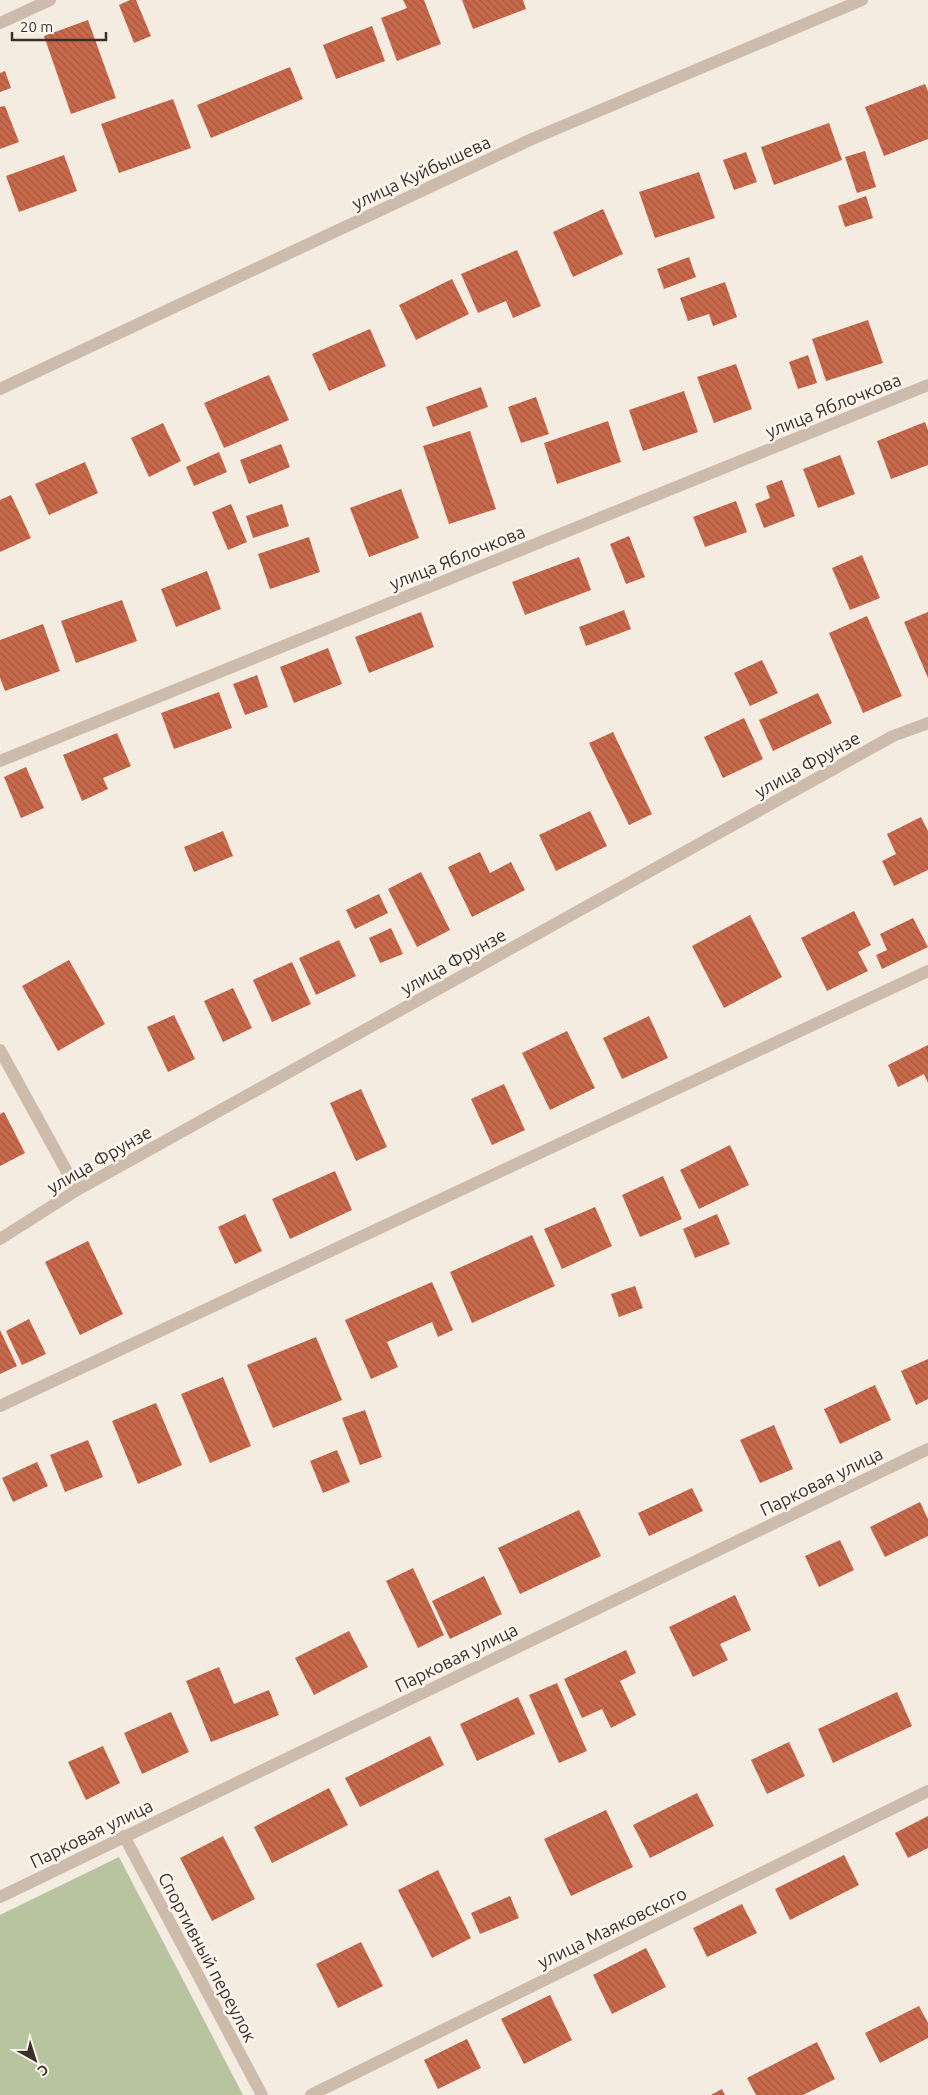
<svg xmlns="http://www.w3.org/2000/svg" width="928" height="2095" font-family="Ubuntu,sans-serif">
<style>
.green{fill:#b8c4a0}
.building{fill:url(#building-back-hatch)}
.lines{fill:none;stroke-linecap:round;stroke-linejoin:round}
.minor{stroke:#cdbbac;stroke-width:12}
.labels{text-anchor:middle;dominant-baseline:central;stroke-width:5;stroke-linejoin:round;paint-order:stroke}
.street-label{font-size:18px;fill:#3b302b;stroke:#fbf5ee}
</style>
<defs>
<pattern id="building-back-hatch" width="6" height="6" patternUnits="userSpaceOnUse" patternTransform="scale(1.25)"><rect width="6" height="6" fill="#c8694b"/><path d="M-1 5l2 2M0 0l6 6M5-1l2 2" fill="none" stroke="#a4573f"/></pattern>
</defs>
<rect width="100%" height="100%" fill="#f4ebe1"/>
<polygon class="green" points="119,1857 243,2095 0,2095 0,1915"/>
<g class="building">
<polygon points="130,0 136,0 151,36 134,43 119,5"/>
<polygon points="403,0 424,0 441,44 397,61 381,18 407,8"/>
<polygon points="462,0 523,0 526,9 473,29"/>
<polygon points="88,20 116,98 71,114 44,36"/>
<polygon points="372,26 385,61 336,79 323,45"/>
<polygon points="290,67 303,99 211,138 197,105"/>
<polygon points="5,71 11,88 0,92 0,73"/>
<polygon points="925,84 928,91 928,139 884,156 865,107"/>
<polygon points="173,99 191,148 119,173 101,124"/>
<polygon points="5,106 19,142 0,149 0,107"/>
<polygon points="829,123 842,160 774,185 761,147"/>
<polygon points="865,151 876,187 857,193 845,157"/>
<polygon points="746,152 757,182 734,190 723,160"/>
<polygon points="64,155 77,191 19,212 6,176"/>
<polygon points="699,172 715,218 655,238 639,192"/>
<polygon points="866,196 873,218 845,227 838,206"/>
<polygon points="603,209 623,254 573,277 553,232"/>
<polygon points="517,250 541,306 513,318 506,301 478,313 461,274"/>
<polygon points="689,257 696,277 664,289 657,269"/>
<polygon points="452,279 469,314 416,340 399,305"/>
<polygon points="725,282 737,317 713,326 709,314 688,321 680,298"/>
<polygon points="868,320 883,363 826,381 812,339"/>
<polygon points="370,329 386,366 329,391 312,354"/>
<polygon points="808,355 817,383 798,389 789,362"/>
<polygon points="736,364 752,409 714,423 697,377"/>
<polygon points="269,375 289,420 224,448 204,403"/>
<polygon points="481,387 488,407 433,427 426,407"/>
<polygon points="684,391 698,432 643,451 629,410"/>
<polygon points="536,397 549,434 521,443 508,407"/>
<polygon points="608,421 621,462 557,484 544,443"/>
<polygon points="925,422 928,430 928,465 891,479 877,441"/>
<polygon points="163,423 181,461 149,477 131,438"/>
<polygon points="470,431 496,509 449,524 423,446"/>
<polygon points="281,444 290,467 249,484 240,460"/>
<polygon points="219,452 227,472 194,486 186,467"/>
<polygon points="840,455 855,494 818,508 803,469"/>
<polygon points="85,462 98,493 49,515 35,484"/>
<polygon points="782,480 795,516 764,528 755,504 770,498 766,486"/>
<polygon points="401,489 419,538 369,557 350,508"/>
<polygon points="11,495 31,538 0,552 0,500"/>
<polygon points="736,501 747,532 705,547 693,517"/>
<polygon points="231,504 247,542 228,550 212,512"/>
<polygon points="282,504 289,526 253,538 246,516"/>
<polygon points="629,536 645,577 626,584 610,544"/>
<polygon points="309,537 320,572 270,589 258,554"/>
<polygon points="862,555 880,598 850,610 832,568"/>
<polygon points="579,557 591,590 525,615 512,582"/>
<polygon points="207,571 221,609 176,627 161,589"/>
<polygon points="122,600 137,641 76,663 61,621"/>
<polygon points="624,610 631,629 586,646 579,627"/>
<polygon points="421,612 434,647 369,673 355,637"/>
<polygon points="928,612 928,678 904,622"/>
<polygon points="867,616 902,696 863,713 829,633"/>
<polygon points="43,624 60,671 5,691 0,678 0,640"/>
<polygon points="328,648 342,684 294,703 280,667"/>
<polygon points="762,660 778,693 750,706 734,673"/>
<polygon points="257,675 268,707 245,715 233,684"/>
<polygon points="219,692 232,728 174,749 161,713"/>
<polygon points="818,693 832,723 773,751 759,720"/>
<polygon points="744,718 763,759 723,778 704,737"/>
<polygon points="613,732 652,814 629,825 589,743"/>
<polygon points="117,733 131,766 103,778 108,789 82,801 63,755"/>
<polygon points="26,767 44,808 21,818 4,777"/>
<polygon points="590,811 607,846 556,871 539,835"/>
<polygon points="921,817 928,831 928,870 894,886 882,861 896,854 887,834"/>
<polygon points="223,831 233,856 194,872 184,847"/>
<polygon points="480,852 490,873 511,862 525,890 472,917 448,867"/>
<polygon points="421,872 450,930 417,947 388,889"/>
<polygon points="379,894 388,913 355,929 346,910"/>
<polygon points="854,911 871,945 858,952 868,971 827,991 801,938"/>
<polygon points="750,915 782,977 724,1008 692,946"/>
<polygon points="913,918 928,947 882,969 876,955 887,950 880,934"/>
<polygon points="391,928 403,954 380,963 369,938"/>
<polygon points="339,940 356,976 316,995 299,958"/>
<polygon points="69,960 105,1024 58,1051 22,986"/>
<polygon points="292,962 311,1004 272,1022 253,980"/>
<polygon points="233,988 252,1028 223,1042 204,1001"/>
<polygon points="174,1015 195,1059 168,1072 147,1027"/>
<polygon points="649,1016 668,1058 622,1079 603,1038"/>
<polygon points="567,1031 595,1088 550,1110 522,1053"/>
<polygon points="928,1045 928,1083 924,1074 898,1087 888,1065"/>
<polygon points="504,1084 525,1130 492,1145 471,1099"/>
<polygon points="361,1089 387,1147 356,1161 330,1103"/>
<polygon points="4,1112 25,1153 0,1166 0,1114"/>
<polygon points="730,1145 749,1185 699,1209 680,1170"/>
<polygon points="335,1171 352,1210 290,1239 272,1199"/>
<polygon points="663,1176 682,1219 640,1237 622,1195"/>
<polygon points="595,1207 612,1246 562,1269 544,1229"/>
<polygon points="245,1214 262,1251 235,1264 218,1227"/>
<polygon points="717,1214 730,1244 695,1258 683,1229"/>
<polygon points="532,1235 555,1286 472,1323 450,1272"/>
<polygon points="88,1241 123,1314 80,1335 45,1262"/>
<polygon points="432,1282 453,1330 438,1337 432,1322 387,1342 398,1367 371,1379 345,1320"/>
<polygon points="635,1286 643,1308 619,1317 611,1294"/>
<polygon points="29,1319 46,1354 22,1365 6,1331"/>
<polygon points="0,1330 17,1366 0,1374"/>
<polygon points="316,1337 342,1400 273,1428 247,1365"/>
<polygon points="928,1359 928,1399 916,1405 901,1371"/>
<polygon points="223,1377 251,1446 210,1463 181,1394"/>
<polygon points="875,1385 891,1420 840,1444 824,1409"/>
<polygon points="156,1403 182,1465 138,1484 112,1421"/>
<polygon points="365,1410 382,1457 360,1465 342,1418"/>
<polygon points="774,1425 793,1469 760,1483 740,1440"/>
<polygon points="88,1440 103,1477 65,1492 50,1455"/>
<polygon points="337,1450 350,1482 323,1493 310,1461"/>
<polygon points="37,1462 48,1486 13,1502 2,1478"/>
<polygon points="692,1488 703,1511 649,1536 638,1513"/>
<polygon points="920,1502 928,1519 928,1536 885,1557 870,1527"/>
<polygon points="579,1510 601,1556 520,1594 498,1548"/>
<polygon points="840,1540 854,1570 819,1587 805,1556"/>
<polygon points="413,1568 444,1635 418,1648 386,1581"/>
<polygon points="484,1576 502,1614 450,1639 432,1601"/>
<polygon points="735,1595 751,1630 720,1644 728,1660 693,1677 669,1627"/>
<polygon points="349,1631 368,1667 314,1695 295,1658"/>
<polygon points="626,1650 636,1673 620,1681 636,1715 611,1728 602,1709 582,1718 564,1679"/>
<polygon points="219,1667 234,1704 269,1690 279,1715 211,1742 186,1681"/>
<polygon points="557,1683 587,1751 559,1763 529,1695"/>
<polygon points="897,1692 912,1726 833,1763 818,1729"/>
<polygon points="518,1697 535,1734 477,1761 460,1724"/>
<polygon points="171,1712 189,1752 142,1774 124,1733"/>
<polygon points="430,1736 444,1765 360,1807 345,1778"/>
<polygon points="789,1742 805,1776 767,1794 751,1760"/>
<polygon points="103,1746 120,1783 86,1800 68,1762"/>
<polygon points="329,1788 348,1825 272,1863 254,1827"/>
<polygon points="697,1793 714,1826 650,1858 633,1825"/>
<polygon points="606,1810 633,1867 571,1896 544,1839"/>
<polygon points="928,1816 928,1848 908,1858 895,1833"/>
<polygon points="223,1836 255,1899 212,1921 180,1858"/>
<polygon points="844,1855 859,1885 790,1920 775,1889"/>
<polygon points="438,1870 471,1938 432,1958 398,1890"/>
<polygon points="510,1896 519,1918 480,1934 471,1913"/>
<polygon points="742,1904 757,1933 707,1957 693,1928"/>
<polygon points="361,1942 383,1986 338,2008 316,1964"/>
<polygon points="646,1948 666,1987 612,2014 593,1975"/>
<polygon points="550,1995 572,2040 524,2064 501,2019"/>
<polygon points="919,2006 928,2023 928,2038 880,2063 865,2033"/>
<polygon points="467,2039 481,2068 438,2089 424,2060"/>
<polygon points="817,2042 835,2079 803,2095 756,2095 747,2078"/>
<polygon points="722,2089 725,2095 711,2095"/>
</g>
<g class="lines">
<g class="minor">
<polyline points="0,23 50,0"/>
<polyline points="0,389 532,139 862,0"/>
<polyline points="0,761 928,385"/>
<polyline points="0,1050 77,1190"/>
<polyline points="0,1239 77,1190 893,736 928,723"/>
<polyline points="0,1406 928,971"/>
<polyline points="124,1836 262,2095"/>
<polyline points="0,1897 928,1449"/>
<polyline points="311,2095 928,1791"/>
</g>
</g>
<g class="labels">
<g class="street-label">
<text transform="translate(421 172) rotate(-25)">улица Куйбышева</text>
<text transform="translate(833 405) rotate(-22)">улица Яблочкова</text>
<text transform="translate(457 557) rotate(-22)">улица Яблочкова</text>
<text transform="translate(807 764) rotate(-29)">улица Фрунзе</text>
<text transform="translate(453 961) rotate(-29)">улица Фрунзе</text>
<text transform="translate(99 1159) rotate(-30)">улица Фрунзе</text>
<text transform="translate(821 1481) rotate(-26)">Парковая улица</text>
<text transform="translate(456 1657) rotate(-26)">Парковая улица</text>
<text transform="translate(91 1833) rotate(-26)">Парковая улица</text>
<text transform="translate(612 1927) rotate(-26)">улица Маяковского</text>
<text transform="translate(208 1957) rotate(62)">Спортивный переулок</text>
</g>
</g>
<g transform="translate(35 2060) rotate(141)" stroke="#fbf5ee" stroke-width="4" paint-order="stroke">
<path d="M0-4L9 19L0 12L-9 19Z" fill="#3b302b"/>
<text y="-8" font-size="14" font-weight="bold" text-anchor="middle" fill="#3b302b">С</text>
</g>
<path d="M12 32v8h94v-8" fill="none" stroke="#3b302b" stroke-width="2.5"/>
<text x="20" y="32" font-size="15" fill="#3b302b" stroke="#fbf5ee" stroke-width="4" paint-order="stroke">20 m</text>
</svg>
